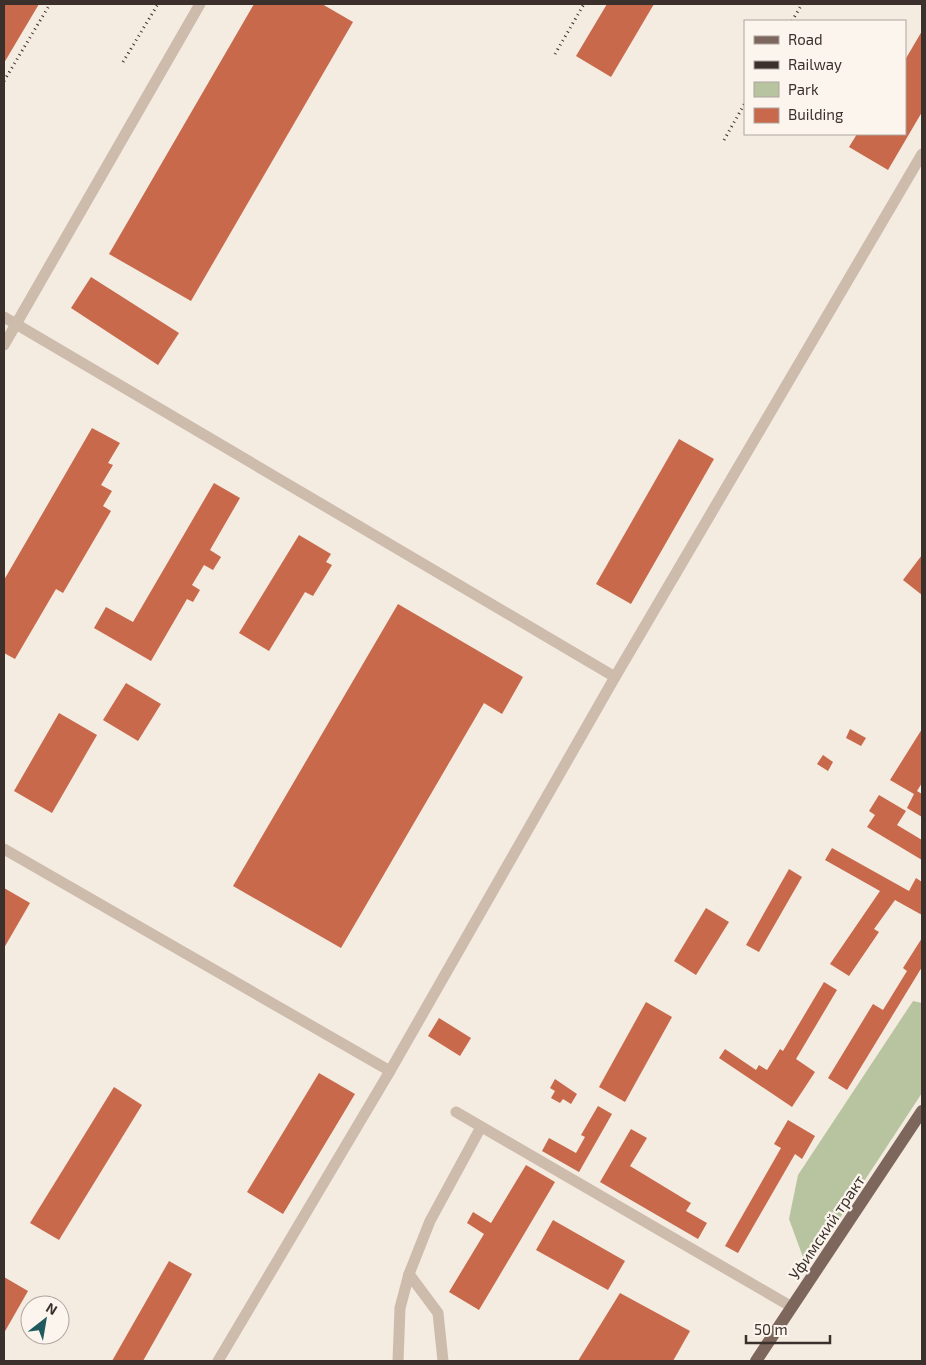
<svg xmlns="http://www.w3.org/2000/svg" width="926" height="1365" font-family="'Exo 2',sans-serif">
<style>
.green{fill:#b8c4a0}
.building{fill:#c8694b}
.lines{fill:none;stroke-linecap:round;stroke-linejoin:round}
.minor{stroke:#cdbbac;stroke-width:11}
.major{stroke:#7d675c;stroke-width:12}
.rail{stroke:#3b302b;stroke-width:3;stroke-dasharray:1 4;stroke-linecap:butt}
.labels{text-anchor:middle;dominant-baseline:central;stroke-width:4.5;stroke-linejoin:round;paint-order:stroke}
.street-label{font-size:16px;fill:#3b302b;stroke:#fbf5ee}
</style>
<rect width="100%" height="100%" fill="#f4ebe1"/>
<polygon class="green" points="913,1001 922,1003 922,1093 807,1268 789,1219 798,1175"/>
<g class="building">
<polygon points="4,4 39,4 4,63"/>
<polygon points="254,4 322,4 353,22 191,301 109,254"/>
<polygon points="607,4 654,4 611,77 576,56"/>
<polygon points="922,31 922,112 888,170 849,147 857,134 905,134 905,60"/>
<polygon points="91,277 179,333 158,365 71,308"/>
<polygon points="92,428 120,443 108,463 113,465 101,485 112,491 103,506 111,511 63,593 56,589 15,659 4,653 4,580"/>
<polygon points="679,439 714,459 631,604 596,584"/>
<polygon points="214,483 240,498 210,550 221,557 213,570 204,565 192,585 200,590 193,602 187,599 151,661 94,628 106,607 133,622"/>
<polygon points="299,535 331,554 326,562 332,565 313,596 305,592 269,651 239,633"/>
<polygon points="922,555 922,595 903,580"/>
<polygon points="398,604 523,677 502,714 484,703 341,948 233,886"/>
<polygon points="126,683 161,704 138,741 103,720"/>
<polygon points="59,713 97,735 52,813 14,791"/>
<polygon points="850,729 866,738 861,746 846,738"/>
<polygon points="922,729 922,783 917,791 922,794 922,817 907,808 914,794 890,780"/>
<polygon points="823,755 833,762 828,771 817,764"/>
<polygon points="879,795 906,811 897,825 922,840 922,860 867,827 875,815 869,811"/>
<polygon points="832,848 909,891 916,878 922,882 922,915 895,900 874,929 879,932 849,976 830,964 880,891 825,860"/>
<polygon points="789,869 802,877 759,952 746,945"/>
<polygon points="4,888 30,903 4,948"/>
<polygon points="706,908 729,922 696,975 674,961"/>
<polygon points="922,938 922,967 847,1090 828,1078 873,1004 883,1010 907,971 903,968"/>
<polygon points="824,982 837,990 796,1059 815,1072 792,1107 719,1058 725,1049 756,1070 759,1065 767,1070 780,1049 783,1051"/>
<polygon points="646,1002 672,1017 625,1102 599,1087"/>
<polygon points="439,1018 471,1038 460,1056 428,1036"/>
<polygon points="319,1073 355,1094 283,1214 247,1192"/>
<polygon points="555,1079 577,1094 571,1104 563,1099 560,1103 551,1098 555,1091 550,1088"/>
<polygon points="114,1087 142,1105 59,1240 30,1223"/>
<polygon points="598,1106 612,1114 579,1172 542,1151 549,1138 576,1153 585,1137 581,1135"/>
<polygon points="788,1120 815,1136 802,1159 795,1154 738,1253 725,1246 781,1148 774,1144"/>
<polygon points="631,1129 647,1138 630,1166 691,1203 686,1211 707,1223 698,1239 600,1182"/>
<polygon points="526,1165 555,1182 479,1310 449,1292 484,1234 467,1223 473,1212 491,1223"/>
<polygon points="553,1220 625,1261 608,1290 536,1250"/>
<polygon points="169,1261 192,1274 143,1361 112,1361"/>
<polygon points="4,1277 28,1291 4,1333"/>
<polygon points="620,1293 690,1331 673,1361 578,1361"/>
</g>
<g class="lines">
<g class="minor">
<polyline points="4,317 615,677"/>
<polyline points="4,345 200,4"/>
<polyline points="4,849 390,1071"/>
<polyline points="456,1112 792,1307"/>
<polyline points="409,1274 430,1221 481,1127"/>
<polyline points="218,1361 390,1071 615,677 922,154"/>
<polyline points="398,1361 400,1308 409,1274 438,1313 443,1361"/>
</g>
<polyline class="major" points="756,1361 922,1111"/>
<g class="rail">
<polyline points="792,21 802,4"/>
<polyline points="555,54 584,4"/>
<polyline points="123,62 158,4"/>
<polyline points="4,81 50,4"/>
<polyline points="724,140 745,103"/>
</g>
</g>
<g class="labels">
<g class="street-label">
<text transform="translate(826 1227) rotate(-56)">Уфимский тракт</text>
</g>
</g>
<rect width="926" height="1365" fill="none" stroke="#3b302b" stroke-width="10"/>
<rect x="744" y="20" width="162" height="115" fill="#fbf5ee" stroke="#aea6a0"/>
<rect x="754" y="36" width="25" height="8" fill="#7d675c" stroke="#aea6a0"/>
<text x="788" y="45" font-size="15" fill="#3b302b">Road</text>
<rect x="754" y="61" width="25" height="8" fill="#3b302b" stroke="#aea6a0"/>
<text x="788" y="70" font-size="15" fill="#3b302b">Railway</text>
<rect x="754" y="82" width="25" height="15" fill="#b8c4a0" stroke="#aea6a0"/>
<text x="788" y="95" font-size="15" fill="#3b302b">Park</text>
<rect x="754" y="108" width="25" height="15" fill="#c8694b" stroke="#aea6a0"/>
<text x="788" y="120" font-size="15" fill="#3b302b">Building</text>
<g transform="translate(45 1320) rotate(31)"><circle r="24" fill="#fbf5ee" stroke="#aea6a0"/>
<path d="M0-4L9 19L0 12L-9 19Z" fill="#1f5a5e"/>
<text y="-8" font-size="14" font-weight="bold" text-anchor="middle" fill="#3b302b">N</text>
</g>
<path d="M746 1335v8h84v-8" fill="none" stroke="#3b302b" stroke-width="2.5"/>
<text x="754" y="1335" font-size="15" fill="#3b302b" stroke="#fbf5ee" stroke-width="4" paint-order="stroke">50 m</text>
</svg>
